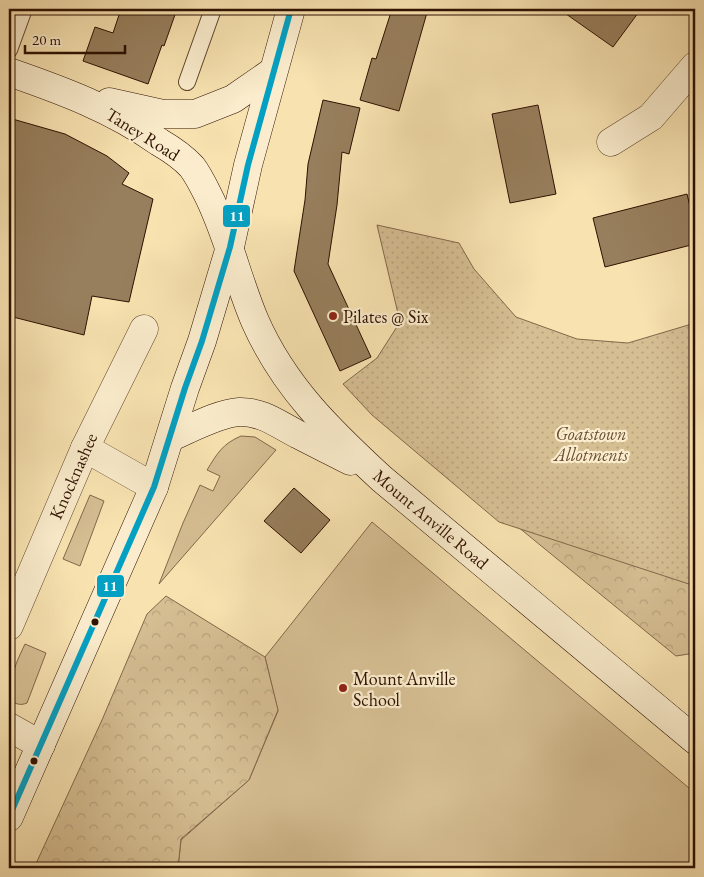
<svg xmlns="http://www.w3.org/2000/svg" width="704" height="877" font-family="'EB Garamond',serif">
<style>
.grass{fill:#d5be92;stroke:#82684a}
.forest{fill:url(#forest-crowns);stroke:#82684a}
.garden{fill:url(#garden-dots);stroke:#82684a}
.building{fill:#977e5c;stroke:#2e1101}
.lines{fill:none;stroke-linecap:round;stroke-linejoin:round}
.lane-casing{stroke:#60452d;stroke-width:18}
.street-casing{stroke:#60452d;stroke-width:29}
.secondary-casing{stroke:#2e1101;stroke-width:29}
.lane{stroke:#faeccc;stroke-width:16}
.street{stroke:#faeccc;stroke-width:28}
.secondary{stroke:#faeccc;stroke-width:28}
.bus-1-casing{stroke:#faeccc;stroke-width:10}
.bus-1{stroke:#02a1c4;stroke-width:6}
.poi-dot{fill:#8f2418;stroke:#faeccc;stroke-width:2}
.bus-dot{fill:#2e1101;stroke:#faeccc;stroke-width:2}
.labels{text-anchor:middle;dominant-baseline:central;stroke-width:4.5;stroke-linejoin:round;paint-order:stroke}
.street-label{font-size:18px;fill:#2e1101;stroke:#faeccc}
.poi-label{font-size:18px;fill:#2e1101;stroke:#faeccc;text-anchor:start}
.park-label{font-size:18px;font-style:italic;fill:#684e34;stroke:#faeccc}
.line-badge{stroke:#faeccc;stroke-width:2}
.badge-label{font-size:14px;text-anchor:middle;font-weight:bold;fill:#fff}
</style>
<defs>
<pattern id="forest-crowns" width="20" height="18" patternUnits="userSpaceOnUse" patternTransform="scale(1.25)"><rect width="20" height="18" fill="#d5be92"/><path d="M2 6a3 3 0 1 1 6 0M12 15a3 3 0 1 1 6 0" fill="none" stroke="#b7a27c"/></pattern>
<pattern id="garden-dots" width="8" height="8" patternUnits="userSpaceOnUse" patternTransform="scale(1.25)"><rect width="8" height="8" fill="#d5be92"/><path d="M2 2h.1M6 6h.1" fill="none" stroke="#b7a27c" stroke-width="1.8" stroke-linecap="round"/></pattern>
</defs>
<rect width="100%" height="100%" fill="#f7e2b0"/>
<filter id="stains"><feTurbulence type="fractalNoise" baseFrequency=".004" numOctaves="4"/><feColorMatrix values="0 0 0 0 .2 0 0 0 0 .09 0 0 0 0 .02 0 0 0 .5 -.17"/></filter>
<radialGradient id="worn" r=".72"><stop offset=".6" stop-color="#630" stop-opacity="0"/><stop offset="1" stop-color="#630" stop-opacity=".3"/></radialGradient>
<g class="grass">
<path d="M241,436L255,437L276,450L159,584L183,523L200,485L213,491L220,476L207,470C217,454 222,444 241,436Z"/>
<polygon points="90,495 104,501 80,566 63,559"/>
<polygon points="372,522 695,793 695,862 690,868 178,868 181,840 249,780 278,711 265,657"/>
<path d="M25,644L46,653L27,703C20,706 14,704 9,698V688L13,686C11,671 19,657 25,644Z"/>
</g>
<g class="forest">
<polygon points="343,384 695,521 695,653 676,656"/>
<polygon points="166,596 265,657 278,710 249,780 181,839 178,868 34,868 102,720 147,614"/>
</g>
<polygon class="garden" points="377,225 459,243 474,269 516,317 577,339 628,343 695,323 695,586 499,522 372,415 343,384 377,358 400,322"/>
<g class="building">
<polygon points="121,9 177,9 164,46 162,45 148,84 83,61 95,27 113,33"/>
<polygon points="392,9 428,9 399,111 360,100 372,58 376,59"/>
<polygon points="559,9 641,9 613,47"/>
<polygon points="323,100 360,108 349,154 342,152 337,205 328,264 371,357 340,371 294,271 305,200 308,164"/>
<polygon points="538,105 556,194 510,203 492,114"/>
<polygon points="9,118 65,134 107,156 129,173 122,184 153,199 129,302 92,296 84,335 9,316"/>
<polygon points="687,194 695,227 695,244 605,267 593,218"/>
<polygon points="294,488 330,520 301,553 264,521"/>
</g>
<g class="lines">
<defs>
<g id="lane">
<polyline points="9,50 24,9"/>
<polyline points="187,82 213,9"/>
</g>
<g id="street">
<polyline points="611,142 651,117 695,66"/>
<polyline points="85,448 154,487"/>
<polyline points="9,626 85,448 144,329"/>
<polyline points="9,727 41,745"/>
</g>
<g id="secondary">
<path d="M9,72C61,90 113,109 159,142C171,149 183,157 192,167C198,175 203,185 207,193C228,234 237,279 255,321C284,387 330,431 382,479L695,740"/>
<polyline points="109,102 163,114 195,114 233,99 272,72"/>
<path d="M171,437C190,429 219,413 239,412C262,411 279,425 299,435C316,444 333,452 350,461"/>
<polyline points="9,817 154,487 185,388 202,341 230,247 248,165 291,9"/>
</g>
</defs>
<use href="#lane" class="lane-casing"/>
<use href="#street" class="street-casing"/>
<use href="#secondary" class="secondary-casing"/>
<use href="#lane" class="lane"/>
<use href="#street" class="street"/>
<use href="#secondary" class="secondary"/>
<defs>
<polyline id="bus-1" points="9,817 154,487 185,388 202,341 230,247 248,165 291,9"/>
</defs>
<use href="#bus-1" class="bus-1-casing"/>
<use href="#bus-1" class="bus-1"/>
</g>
<g class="poi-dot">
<circle cx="333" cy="316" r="5"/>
<circle cx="343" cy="688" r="5"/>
</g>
<g class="bus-dot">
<circle cx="95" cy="622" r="4.5"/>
<circle cx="34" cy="761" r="4.5"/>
</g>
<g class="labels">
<g class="street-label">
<text transform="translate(143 134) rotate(32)">Taney Road</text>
<text transform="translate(73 476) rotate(-66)">Knocknashee</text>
<text transform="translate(431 519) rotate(40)">Mount Anville Road</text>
</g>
<g class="poi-label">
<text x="343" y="316">Pilates @ Six</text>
<text x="353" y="678">Mount Anville<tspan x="353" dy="21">School</tspan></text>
</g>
<g class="park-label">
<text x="591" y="433">Goatstown<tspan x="591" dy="21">Allotments</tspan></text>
</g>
</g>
<g class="line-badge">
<rect x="222" y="204" width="29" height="24" rx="5" fill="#02a1c4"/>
<rect x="96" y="574" width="29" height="24" rx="5" fill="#02a1c4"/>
</g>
<g class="badge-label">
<text x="237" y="221">11</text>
<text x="110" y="591">11</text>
</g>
<rect width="704" height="877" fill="none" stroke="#f7e2b0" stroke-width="30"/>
<rect x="10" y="10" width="684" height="857" fill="none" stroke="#2e1101" stroke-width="2.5"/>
<rect x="15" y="15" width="674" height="847" fill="none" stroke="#2e1101"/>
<path d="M25 45v8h100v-8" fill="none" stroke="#2e1101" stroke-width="2.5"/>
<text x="32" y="45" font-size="15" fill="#2e1101" stroke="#faeccc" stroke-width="4" paint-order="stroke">20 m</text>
<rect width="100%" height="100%" filter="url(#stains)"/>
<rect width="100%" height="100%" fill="url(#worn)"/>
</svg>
